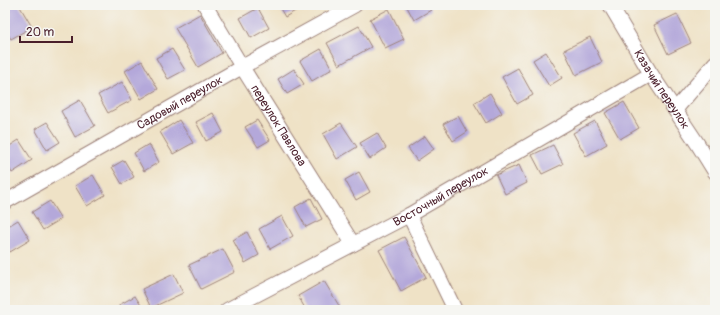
<svg xmlns="http://www.w3.org/2000/svg" width="720" height="315" font-family="Pangolin,sans-serif">
<style>
.building{fill:#b4a8da}
.lines{fill:none;stroke-linecap:round;stroke-linejoin:round}
.minor-casing{stroke:#9c8078;stroke-width:16}
.minor{stroke:#fff;stroke-width:14}
.labels{text-anchor:middle;dominant-baseline:central;stroke-width:3.5;stroke-linejoin:round;paint-order:stroke}
.street-label{font-size:12px;fill:#4a1f2b;stroke:#f6f6f2}
</style>
<rect width="100%" height="100%" fill="#f6f6f2"/>
<filter id="ink" filterUnits="userSpaceOnUse"><feTurbulence type="fractalNoise" baseFrequency=".025" numOctaves="2"/><feDisplacementMap in="SourceGraphic" scale="8" xChannelSelector="R" yChannelSelector="G"/><feConvolveMatrix kernelMatrix="1 2 1 2 8 2 1 2 1" color-interpolation-filters="sRGB"/></filter>
<filter id="wash" filterUnits="userSpaceOnUse"><feTurbulence type="fractalNoise" baseFrequency=".012" numOctaves="4" result="noise"/><feDisplacementMap in="SourceGraphic" scale="16" xChannelSelector="R" yChannelSelector="G"/><feGaussianBlur stdDeviation="0.9" result="paint"/><feColorMatrix in="noise" values="0 0 0 0 0 0 0 0 0 0 0 0 0 0 0 0 0 1.4 0 .05"/><feComposite in="paint" operator="in"/></filter>
<g filter="url(#wash)">
<rect width="100%" height="100%" fill="#efe2c6"/>
<g id="blocks">
<g class="building">
<polygon points="5,5 19,5 32,27 11,39 5,30"/>
<polygon points="278,5 301,5 302,7 285,17"/>
<polygon points="406,5 429,5 431,10 414,20"/>
<polygon points="258,8 269,28 251,38 240,18"/>
<polygon points="389,9 404,39 385,48 370,19"/>
<polygon points="200,14 222,53 198,67 175,28"/>
<polygon points="677,14 691,43 668,54 654,25"/>
<polygon points="359,26 371,47 339,65 327,43"/>
<polygon points="590,37 602,62 576,75 564,50"/>
<polygon points="172,49 185,70 168,79 156,58"/>
<polygon points="321,49 332,69 312,81 300,61"/>
<polygon points="546,52 562,78 549,86 533,60"/>
<polygon points="142,61 158,89 141,99 125,71"/>
<polygon points="518,68 533,95 517,104 502,77"/>
<polygon points="294,69 304,84 287,94 278,79"/>
<polygon points="122,82 132,100 108,113 98,95"/>
<polygon points="490,93 502,113 486,123 474,103"/>
<polygon points="80,100 95,126 75,137 61,111"/>
<polygon points="624,102 639,128 620,139 605,113"/>
<polygon points="213,113 223,132 206,141 196,122"/>
<polygon points="458,116 467,132 453,141 443,124"/>
<polygon points="179,120 193,143 173,154 160,132"/>
<polygon points="257,120 270,140 258,147 245,127"/>
<polygon points="595,121 607,144 586,156 573,133"/>
<polygon points="47,122 60,142 47,150 35,129"/>
<polygon points="341,123 357,147 337,159 323,134"/>
<polygon points="377,133 386,148 370,159 360,143"/>
<polygon points="425,136 434,149 417,161 408,148"/>
<polygon points="19,140 32,160 12,173 5,161 5,149"/>
<polygon points="149,144 159,162 144,171 134,153"/>
<polygon points="553,145 563,164 542,174 532,155"/>
<polygon points="124,160 134,177 122,184 112,167"/>
<polygon points="519,165 527,183 505,194 496,175"/>
<polygon points="359,172 370,192 356,200 345,180"/>
<polygon points="93,175 105,195 87,206 75,186"/>
<polygon points="311,198 322,219 306,227 295,207"/>
<polygon points="50,201 61,219 43,230 32,212"/>
<polygon points="282,216 293,236 270,249 259,229"/>
<polygon points="18,220 30,240 10,252 5,244 5,228"/>
<polygon points="247,232 259,255 245,263 233,240"/>
<polygon points="404,237 426,277 401,291 379,250"/>
<polygon points="223,249 235,272 201,289 189,265"/>
<polygon points="174,274 183,293 151,308 142,289"/>
<polygon points="324,281 341,309 339,310 306,310 298,296"/>
<polygon points="135,296 144,310 121,310 119,305"/>
</g>
</g>
</g>
<g filter="url(#ink)">
<use href="#blocks" fill-opacity="0" stroke="#9c8078" stroke-width="1"/>
<g class="lines">
<defs>
<g id="minor">
<path id="s1" d="M205,5L242,67L353,244"/>
<path id="s2" d="M610,5L651,74L697,143L715,172"/>
<polyline points="675,110 715,63"/>
<path id="s3" d="M5,202L242,67L355,5"/>
<polyline points="409,215 455,310"/>
<path id="s4" d="M227,310L409,215L651,74"/>
</g>
</defs>
<use href="#minor" class="minor-casing"/>
<use href="#minor" class="minor"/>
</g>
</g>
<g class="labels">
<g class="street-label">
<text stroke="none"><textPath href="#s2" startOffset="99">Казачий переулок</textPath></text>
<text stroke="none"><textPath href="#s3" startOffset="201">Садовый переулок</textPath></text>
<text stroke="none"><textPath href="#s1" startOffset="141">переулок Павлова</textPath></text>
<text stroke="none"><textPath href="#s4" startOffset="242">Восточный переулок</textPath></text>
</g>
</g>
<rect width="720" height="315" fill="none" stroke="#f6f6f2" stroke-width="20"/>
<path d="M20 36v6h52v-6" fill="none" stroke="#4a1f2b" stroke-width="2"/>
<text x="26" y="36" font-size="12" fill="#4a1f2b" stroke="#f6f6f2" stroke-width="3" paint-order="stroke">20 m</text>
</svg>
